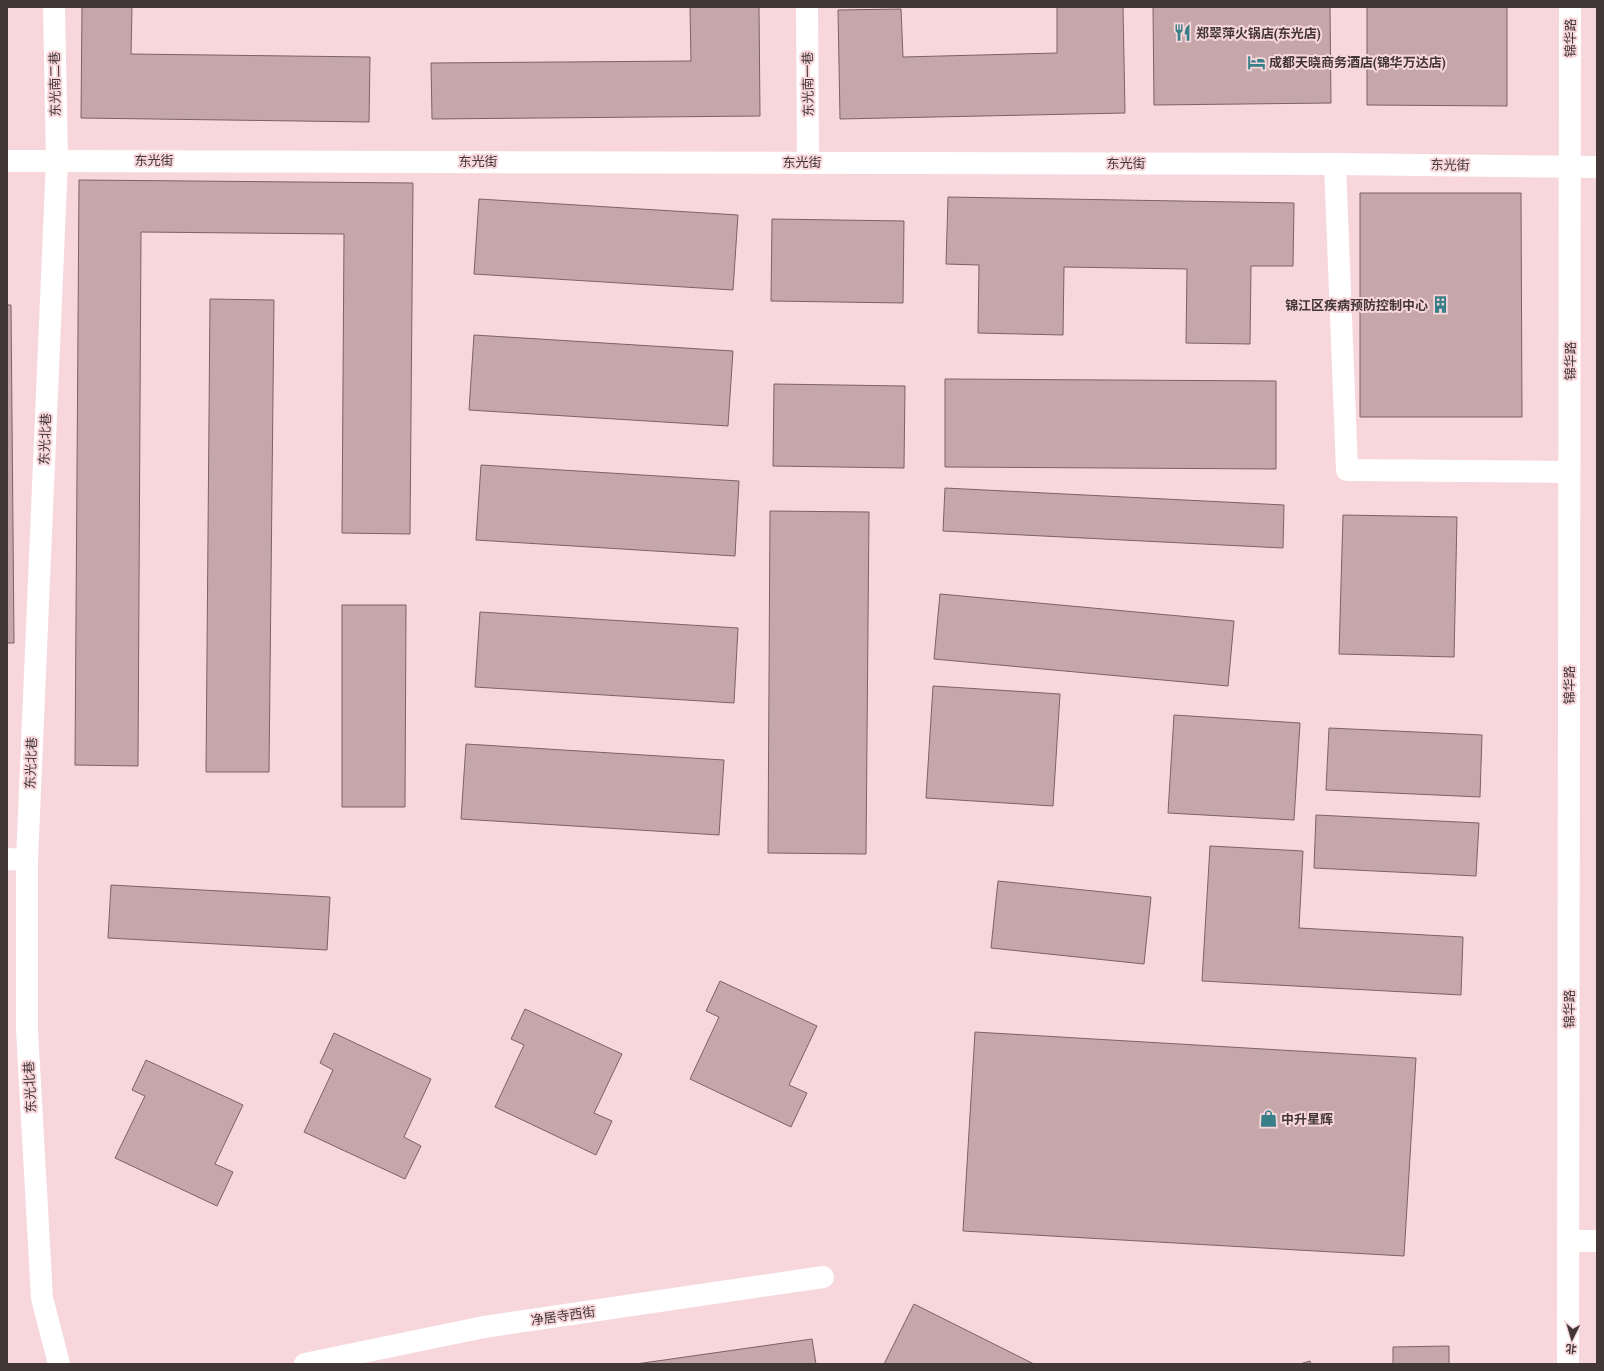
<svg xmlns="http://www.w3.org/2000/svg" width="1604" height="1371" font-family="Lora,'Noto Sans SC',serif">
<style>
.building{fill:#c5a7aa;stroke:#7d6165}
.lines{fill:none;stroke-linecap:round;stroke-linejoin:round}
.minor{stroke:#fff;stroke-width:22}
.major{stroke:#fff;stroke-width:22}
.labels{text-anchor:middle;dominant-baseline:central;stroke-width:4;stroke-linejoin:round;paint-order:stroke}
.poi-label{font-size:13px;font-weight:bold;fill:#433637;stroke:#f7d7db;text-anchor:start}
.street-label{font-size:13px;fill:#433637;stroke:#f7d7db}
</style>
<rect width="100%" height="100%" fill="#f7d7db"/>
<g class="building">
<polygon points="82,7 132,7 131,54 370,57 369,122 81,118"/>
<polygon points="690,7 759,7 760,116 432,119 431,63 691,61"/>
<polygon points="1057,7 1123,7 1125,113 840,119 838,10 901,9 903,57 1057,53"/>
<polygon points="1153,7 1330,7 1331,103 1154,105"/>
<polygon points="1367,7 1507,7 1507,106 1367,105"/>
<polygon points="79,180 413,183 410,534 342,533 344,234 141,232 138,766 75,765"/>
<polygon points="1360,193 1521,193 1522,417 1360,417"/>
<polygon points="948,197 1294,203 1293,266 1251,266 1250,344 1186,343 1187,269 1064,267 1063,335 978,333 979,265 946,264"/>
<polygon points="479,199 738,215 733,290 474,274"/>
<polygon points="772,219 904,221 903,303 771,301"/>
<polygon points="210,299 274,300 269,772 206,772"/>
<polygon points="7,305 11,305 14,643 7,643"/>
<polygon points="474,335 733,351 728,426 469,410"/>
<polygon points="945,379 1276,381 1276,469 945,467"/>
<polygon points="774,384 905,386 904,468 773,466"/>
<polygon points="481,465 739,481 735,556 476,540"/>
<polygon points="945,488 1284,505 1283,548 943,531"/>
<polygon points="770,511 869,512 866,854 768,853"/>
<polygon points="1343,515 1457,517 1454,657 1339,654"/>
<polygon points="940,594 1234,621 1228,686 934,659"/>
<polygon points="342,605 406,605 405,807 342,807"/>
<polygon points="480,612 738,628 734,703 475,687"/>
<polygon points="933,686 1060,694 1053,806 926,798"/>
<polygon points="1174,715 1300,723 1294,820 1168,813"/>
<polygon points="1329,728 1482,735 1480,797 1326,790"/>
<polygon points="466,744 724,760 719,835 461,819"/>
<polygon points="1316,815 1479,823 1476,876 1314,868"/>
<polygon points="1210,846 1303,851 1299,928 1463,937 1461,995 1202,981"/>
<polygon points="998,881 1151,897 1144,964 991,948"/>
<polygon points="111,885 330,897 327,950 108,938"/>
<polygon points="720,981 817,1026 789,1085 807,1093 791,1127 690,1079 719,1017 706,1011"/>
<polygon points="525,1009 622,1054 594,1113 612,1121 596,1155 495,1107 524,1045 511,1039"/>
<polygon points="975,1032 1416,1058 1404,1256 963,1231"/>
<polygon points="334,1033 431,1079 404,1137 421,1146 405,1179 304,1132 333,1070 320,1063"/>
<polygon points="146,1060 243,1105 215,1164 233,1172 217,1206 115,1158 145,1096 132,1090"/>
<polygon points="914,1304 1034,1364 884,1364"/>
<polygon points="812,1339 816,1364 636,1364"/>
<polygon points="1449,1346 1449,1364 1393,1364 1393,1347"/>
<polygon points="1310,1361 1311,1364 1300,1364"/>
</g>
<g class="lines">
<g class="minor">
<polyline points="54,7 57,160 27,860 27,1030 42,1298 59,1364"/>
<polyline points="807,7 808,162"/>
<polyline points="7,161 1335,164 1597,167"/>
<polyline points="1335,164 1347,470 1569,472"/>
<polyline points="7,859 27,860"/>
<polyline points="1568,1241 1597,1241"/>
<polyline points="305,1364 484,1327 823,1277"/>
</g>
<polyline class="major" points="1568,1364 1570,7"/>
</g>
<defs>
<symbol id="restaurant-bare" viewBox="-9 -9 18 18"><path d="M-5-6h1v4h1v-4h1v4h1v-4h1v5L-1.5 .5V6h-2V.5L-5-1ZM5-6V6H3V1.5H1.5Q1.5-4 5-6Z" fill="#387f88" stroke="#f7d7db" stroke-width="2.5" paint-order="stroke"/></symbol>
<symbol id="hotel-bare" viewBox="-9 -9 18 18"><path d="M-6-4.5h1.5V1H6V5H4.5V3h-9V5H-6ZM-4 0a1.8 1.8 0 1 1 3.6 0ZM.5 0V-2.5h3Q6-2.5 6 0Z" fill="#387f88" stroke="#f7d7db" stroke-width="2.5" paint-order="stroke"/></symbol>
<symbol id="building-bare" viewBox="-9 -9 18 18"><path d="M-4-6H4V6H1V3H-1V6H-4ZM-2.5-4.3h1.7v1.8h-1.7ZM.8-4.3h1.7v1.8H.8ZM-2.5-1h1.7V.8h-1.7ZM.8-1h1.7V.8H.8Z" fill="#387f88" stroke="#f7d7db" stroke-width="2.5" paint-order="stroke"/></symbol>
<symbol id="shop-bare" viewBox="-9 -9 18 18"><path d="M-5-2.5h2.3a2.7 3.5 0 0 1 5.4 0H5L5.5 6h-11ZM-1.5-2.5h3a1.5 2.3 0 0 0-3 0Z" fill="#387f88" stroke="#f7d7db" stroke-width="2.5" paint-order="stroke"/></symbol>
</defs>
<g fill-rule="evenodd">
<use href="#restaurant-bare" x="1170" y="20" width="25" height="25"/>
<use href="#hotel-bare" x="1244" y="50" width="25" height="25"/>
<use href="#building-bare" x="1428" y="292" width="25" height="25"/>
<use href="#shop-bare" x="1256" y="1106" width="25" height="25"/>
</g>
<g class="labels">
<g class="poi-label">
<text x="1196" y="33">郑翠萍火锅店(东光店)</text>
<text x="1269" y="62">成都天晓商务酒店(锦华万达店)</text>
<text x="1428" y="305" text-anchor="end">锦江区疾病预防控制中心</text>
<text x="1281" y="1119">中升星辉</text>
</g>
<g class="street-label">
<text transform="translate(1570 38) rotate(-90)">锦华路</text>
<text transform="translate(55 84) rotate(-91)">东光南二巷</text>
<text transform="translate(808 84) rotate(-91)">东光南一巷</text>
<text x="154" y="160">东光街</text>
<text x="478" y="161">东光街</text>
<text x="802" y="162">东光街</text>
<text x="1126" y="163">东光街</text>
<text transform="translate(1450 165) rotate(1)">东光街</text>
<text transform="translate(1570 361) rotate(-90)">锦华路</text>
<text transform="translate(45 439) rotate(-88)">东光北巷</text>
<text transform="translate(1569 685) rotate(-90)">锦华路</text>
<text transform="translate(31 763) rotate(-88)">东光北巷</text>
<text transform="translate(1569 1009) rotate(-90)">锦华路</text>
<text transform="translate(30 1087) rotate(-93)">东光北巷</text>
<text transform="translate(563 1316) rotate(-8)">净居寺西街</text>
</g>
</g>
<rect width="1604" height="1371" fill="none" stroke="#433637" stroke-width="16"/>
<g transform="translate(1572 1339) rotate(185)" stroke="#f7d7db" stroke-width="3" paint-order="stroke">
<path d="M0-3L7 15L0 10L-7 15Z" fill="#433637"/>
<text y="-6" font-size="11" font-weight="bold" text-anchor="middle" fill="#433637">北</text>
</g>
</svg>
